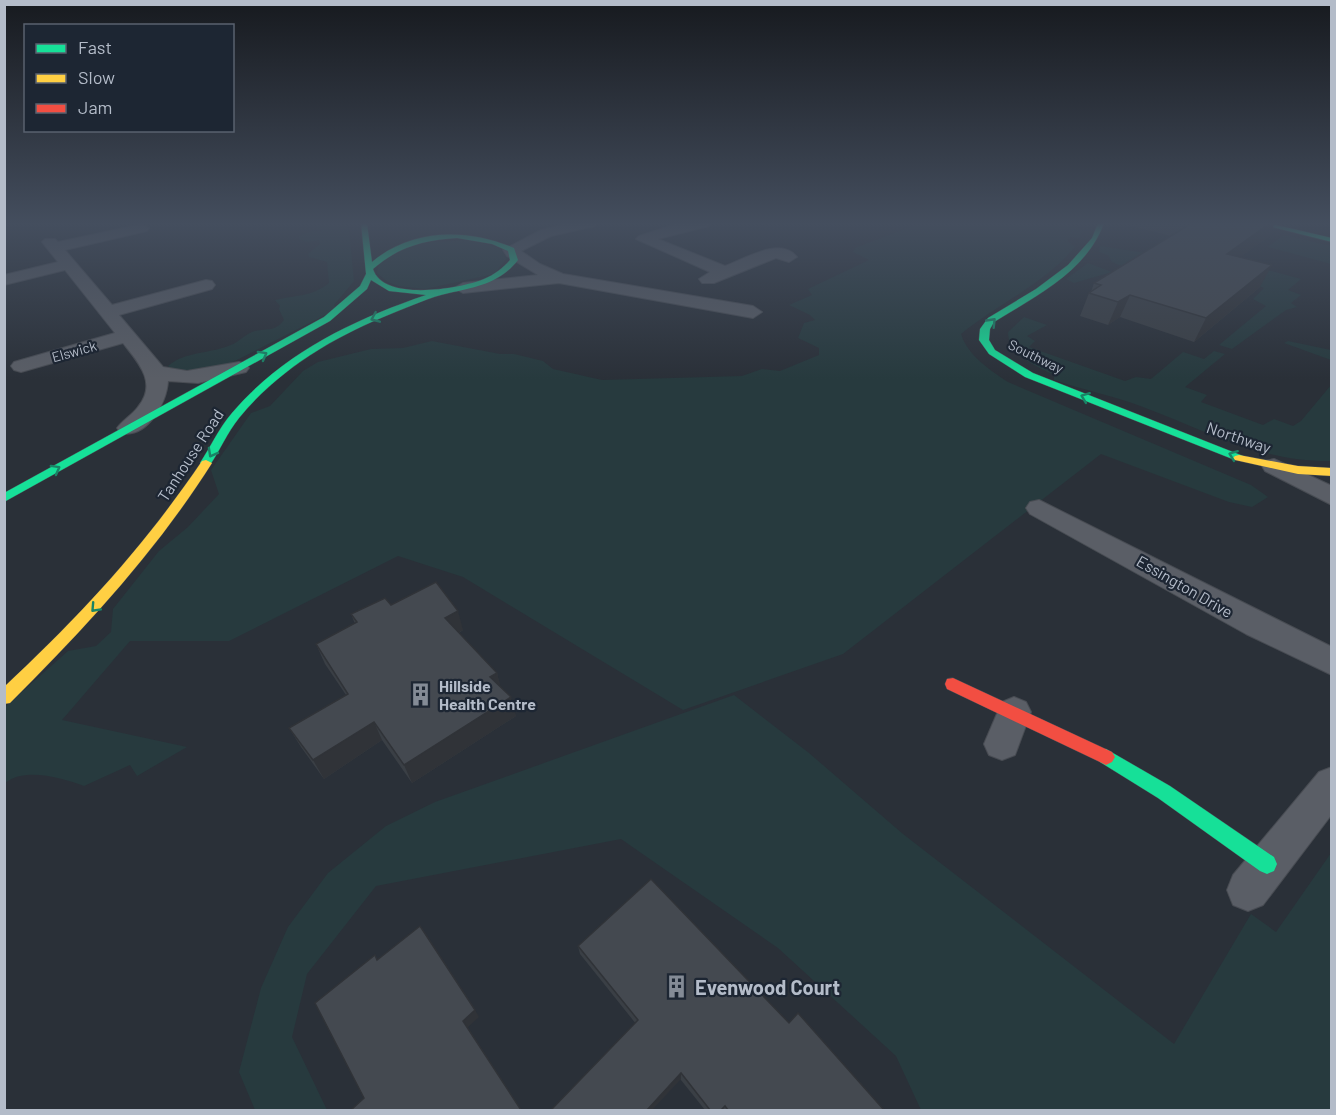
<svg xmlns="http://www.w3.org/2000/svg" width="1336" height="1115" font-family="Barlow,sans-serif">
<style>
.green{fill:#273a3e}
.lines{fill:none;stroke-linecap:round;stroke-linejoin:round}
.street-casing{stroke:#484c53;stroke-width:2}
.fast-casing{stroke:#484c53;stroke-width:1}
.slow-casing{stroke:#484c53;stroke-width:1}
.jam-casing{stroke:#484c53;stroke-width:1}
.street{fill:#5a5e66;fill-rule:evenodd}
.fast{fill:#16e098;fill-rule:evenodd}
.slow{fill:#ffcf43;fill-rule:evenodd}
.jam{fill:#f24e42;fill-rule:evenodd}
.wall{fill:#3a3f45}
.shaded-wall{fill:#303338}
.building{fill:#444950;stroke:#303338;stroke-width:1.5}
.oneway{stroke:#1a8366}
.labels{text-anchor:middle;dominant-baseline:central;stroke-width:4.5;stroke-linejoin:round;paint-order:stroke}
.far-street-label{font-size:14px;fill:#b4bcc9;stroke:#1d2633}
.street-label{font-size:16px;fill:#b4bcc9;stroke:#1d2633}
.poi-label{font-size:16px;font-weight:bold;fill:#b4bcc9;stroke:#1d2633;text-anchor:start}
.near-poi-label{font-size:20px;font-weight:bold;fill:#b4bcc9;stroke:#1d2633;text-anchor:start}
</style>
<rect width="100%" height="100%" fill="#2a3038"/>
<g class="green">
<path d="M315,223L347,225L349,230L354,281L334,305L337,309L221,368L190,374L171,370L168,366C185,351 210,354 231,345C239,342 245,334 255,331C268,328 275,332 284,320L279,309L280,306L275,300C295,295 312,297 329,283L327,262L309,257L308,254L320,244L319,240L307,242L299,239V236L311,231H321Z"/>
<path d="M920,223H1064L1082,230L1080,238L1070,237L1067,241L1075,247C1044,284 998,304 961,334C968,356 990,370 1008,382L1251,485L1268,497L1252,507L1229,502L1101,454L843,654L683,710L463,577L398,556L229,641H130L62,720L187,747L137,776L130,765L84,786C62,778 25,767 5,783V707L68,651L96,646L111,632L113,609L159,551L188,527L219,494L211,470L251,413L270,406L303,371L318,362L371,349L403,348L432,341L500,354H514L543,361L553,369L602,380L742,376L762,369L780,371L819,355V348L798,338L804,323L815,320L810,315L789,305L812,295L808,289L869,260L853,252L855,248Z"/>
<polygon points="1284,235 1331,246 1331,264 1268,247"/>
<polygon points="470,240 500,248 507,258 494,274 425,289 398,286 388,282 377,273 379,262 417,243"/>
<polygon points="1100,246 1146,253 1126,268 1112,262 1108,255 1099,252"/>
<polygon points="1088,263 1112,272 1074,283 1066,279"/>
<polygon points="1264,269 1301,279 1288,290 1301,295 1291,303 1297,307 1286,310 1232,349 1219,345 1266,306 1253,299 1264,288 1244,280"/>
<path d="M1024,317L1047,325L1027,336L1035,341L1029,347L1125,381L1136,377L1151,379L1183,352L1204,359L1214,351L1225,354L1185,387L1207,395L1201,402L1263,425L1274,419L1293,426L1301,421L1331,385V461C1261,462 1207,431 1143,407C1114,396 1084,390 1054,380V375C1036,366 1008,355 1008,332Z"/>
<polygon points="1288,341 1331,350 1331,360 1284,343"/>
<polygon points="734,695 809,753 903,834 1174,1044 1251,914 1276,932 1331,853 1331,1110 921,1110 896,1056 778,948 621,839 376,886 307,974 292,1037 327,1110 255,1110 239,1072 261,988 288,927 328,873 386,826 435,802"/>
</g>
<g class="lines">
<defs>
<g id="street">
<polygon points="570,223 597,223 595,226 551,236 521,251 540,264 563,274 753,306 762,312 753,318 559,283 463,293 454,288 463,283 538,275 507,256 503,250 541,230"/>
<path d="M679,223H711L709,226L658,239L725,266C745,259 780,236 797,257L789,262L776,258L714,283H702L699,279L710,272L636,239L639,236Z"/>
<path d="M142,224L149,228L147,231L65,250L112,305L206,280L212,281L215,285L212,289L119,315L163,367L187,371L239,362L246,364L249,368L246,372L198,383L168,381C167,403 147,439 121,433L117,428C123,420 132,415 138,407C158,383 138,362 123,343L21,372L14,370L11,366L14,362L115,333L65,270L4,285V275L58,262L42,242L45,239H55L58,242Z"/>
<polygon points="1274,459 1332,486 1332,505 1265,471 1262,466 1265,461"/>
<polygon points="1039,500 1332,647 1332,675 1246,634 1030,514 1026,508 1030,502"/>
<polygon points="1014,697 1026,702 1031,712 1015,755 1002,760 989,755 984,744 1002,702"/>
<polygon points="1332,767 1332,814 1263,905 1248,911 1233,905 1227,890 1233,875 1319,772"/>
</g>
<g id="fast">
<path d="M361,223H367L372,262C412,228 467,228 514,248L518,260C500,283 476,287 449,293C430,297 411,306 393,313C335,336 279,369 239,418C227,433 220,450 210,465H202L200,463C211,446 219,428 232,413C283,353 353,320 426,295L389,291L371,280L367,289L330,321L4,502V493L324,317L360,286L366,274ZM457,238L492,244L508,251L510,260C503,268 494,275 484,279C460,289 383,302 373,269C398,247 424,240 457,238Z"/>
<path d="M1098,223H1104C1087,271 1036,296 994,322L990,329L989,340L995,350L1033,373L1243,456L1245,458L1243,460H1235L1025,377L989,354L979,340L980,329L988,318L1036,289L1068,265L1092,238Z"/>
<polygon points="1256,223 1268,223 1332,238 1332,242"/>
<polygon points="1106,749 1170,786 1274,857 1277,864 1274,871 1267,874 1260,871 1158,798 1100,762 1097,757 1100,752"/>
</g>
<g id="slow">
<polygon points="1239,455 1298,466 1332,468 1332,476 1298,474 1235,460 1233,458 1235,456"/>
<path d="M206,460L212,463C155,553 85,628 10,703L4,704V687C81,615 143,548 202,461Z"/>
</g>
<polygon id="jam" points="953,678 1112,752 1115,757 1112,762 1106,765 1100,762 947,689 945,684 947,679"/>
</defs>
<use href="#street" class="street-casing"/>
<use href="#fast" class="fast-casing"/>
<use href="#slow" class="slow-casing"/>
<use href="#jam" class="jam-casing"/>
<use href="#street" class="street"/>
<use href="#fast" class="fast"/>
<use href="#slow" class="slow"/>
<use href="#jam" class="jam"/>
</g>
<g class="wall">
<polygon points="1133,223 1275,223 1268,237 1240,257 1260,287 1194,342 1120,317 1108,325 1080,316 1089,293 1091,292 1094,283 1171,236 1131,226"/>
<polygon points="351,614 463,630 459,633 497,673 500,687 516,716 412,783 382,740 324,779 301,747 289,728 346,695 325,664 316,644 355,624"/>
<polygon points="578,946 789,1023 884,1110 705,1110 580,954"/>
</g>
<g class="shaded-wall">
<polygon points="1270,223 1275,223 1268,237 1216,275 1227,254"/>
<polygon points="1272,265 1260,287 1194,342 1206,318"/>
<polygon points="1130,295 1120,317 1108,325 1118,302"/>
<polygon points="458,611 463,630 451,637 445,618"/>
<polygon points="497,673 502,692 490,677"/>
<polygon points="511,697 516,716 412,783 404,765"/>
<polygon points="374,722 382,740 324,779 313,760"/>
<polygon points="475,1010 479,1017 467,1028 463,1021"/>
<polygon points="681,1073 681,1079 652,1110 647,1110"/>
</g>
<g class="building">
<polygon points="1192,223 1270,223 1227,254 1272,265 1206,318 1130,295 1118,302 1089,293 1101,285 1094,283"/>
<polygon points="436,582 458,611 445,618 497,673 490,677 511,697 404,765 374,722 313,760 289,728 348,694 316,644 357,622 351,614 385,598 391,605"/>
<polygon points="651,879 789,1023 798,1013 884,1110 728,1110 725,1106 721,1110 710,1110 681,1073 647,1110 551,1110 638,1020 578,946"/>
<polygon points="420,926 475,1010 463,1021 521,1110 351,1110 364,1098 315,1003 375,955 377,960"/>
</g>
<defs><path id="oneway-chevron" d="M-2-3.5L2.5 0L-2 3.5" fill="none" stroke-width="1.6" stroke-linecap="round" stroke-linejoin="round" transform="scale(1.5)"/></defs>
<g class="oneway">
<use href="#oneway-chevron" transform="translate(375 318) rotate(157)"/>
<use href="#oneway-chevron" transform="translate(992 322) rotate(-46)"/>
<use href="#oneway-chevron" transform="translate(263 355) rotate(-29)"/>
<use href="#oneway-chevron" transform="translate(1085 397) rotate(-159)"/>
<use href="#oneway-chevron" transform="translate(212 453) rotate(119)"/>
<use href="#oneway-chevron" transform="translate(1233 455) rotate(-159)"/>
<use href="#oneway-chevron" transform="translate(56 469) rotate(-29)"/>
<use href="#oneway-chevron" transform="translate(95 608) rotate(133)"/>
</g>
<linearGradient id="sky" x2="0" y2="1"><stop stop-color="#171a1f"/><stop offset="0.59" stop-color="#444e5e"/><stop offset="1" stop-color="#444e5e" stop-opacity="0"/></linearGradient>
<rect width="1336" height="379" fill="url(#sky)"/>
<defs>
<symbol id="building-bare" viewBox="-9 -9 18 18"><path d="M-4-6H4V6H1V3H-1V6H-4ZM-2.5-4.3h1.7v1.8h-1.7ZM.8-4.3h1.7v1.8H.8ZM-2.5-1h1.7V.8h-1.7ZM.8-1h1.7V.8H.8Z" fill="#848b96" stroke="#1d2633" stroke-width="2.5" paint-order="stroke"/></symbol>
</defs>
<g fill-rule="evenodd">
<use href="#building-bare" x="404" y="678" width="33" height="33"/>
<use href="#building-bare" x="660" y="970" width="33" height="33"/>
</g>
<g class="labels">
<g class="far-street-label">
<text transform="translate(74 351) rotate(-16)">Elswick</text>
<text transform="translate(1036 356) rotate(26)">Southway</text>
</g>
<g class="street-label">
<text transform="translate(1239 437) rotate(19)">Northway</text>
<text transform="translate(190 455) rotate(-57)">Tanhouse Road</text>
<text transform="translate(1185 586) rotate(30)">Essington Drive</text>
</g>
<g class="poi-label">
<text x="439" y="685">Hillside<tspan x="439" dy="18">Health Centre</tspan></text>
</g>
<g class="near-poi-label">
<text x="695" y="987">Evenwood Court</text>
</g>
</g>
<rect width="1336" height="1115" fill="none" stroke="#b4bcc9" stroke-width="12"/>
<rect x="24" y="24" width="210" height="108" fill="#1d2633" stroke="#59626f" stroke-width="1.5"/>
<rect x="36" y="44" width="30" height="9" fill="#16e098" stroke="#59626f" stroke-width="1.5"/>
<text x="78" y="54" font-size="18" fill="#b4bcc9">Fast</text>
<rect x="36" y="74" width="30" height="9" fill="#ffcf43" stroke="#59626f" stroke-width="1.5"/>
<text x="78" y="84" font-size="18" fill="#b4bcc9">Slow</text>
<rect x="36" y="104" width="30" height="9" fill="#f24e42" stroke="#59626f" stroke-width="1.5"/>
<text x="78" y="114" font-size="18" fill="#b4bcc9">Jam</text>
</svg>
